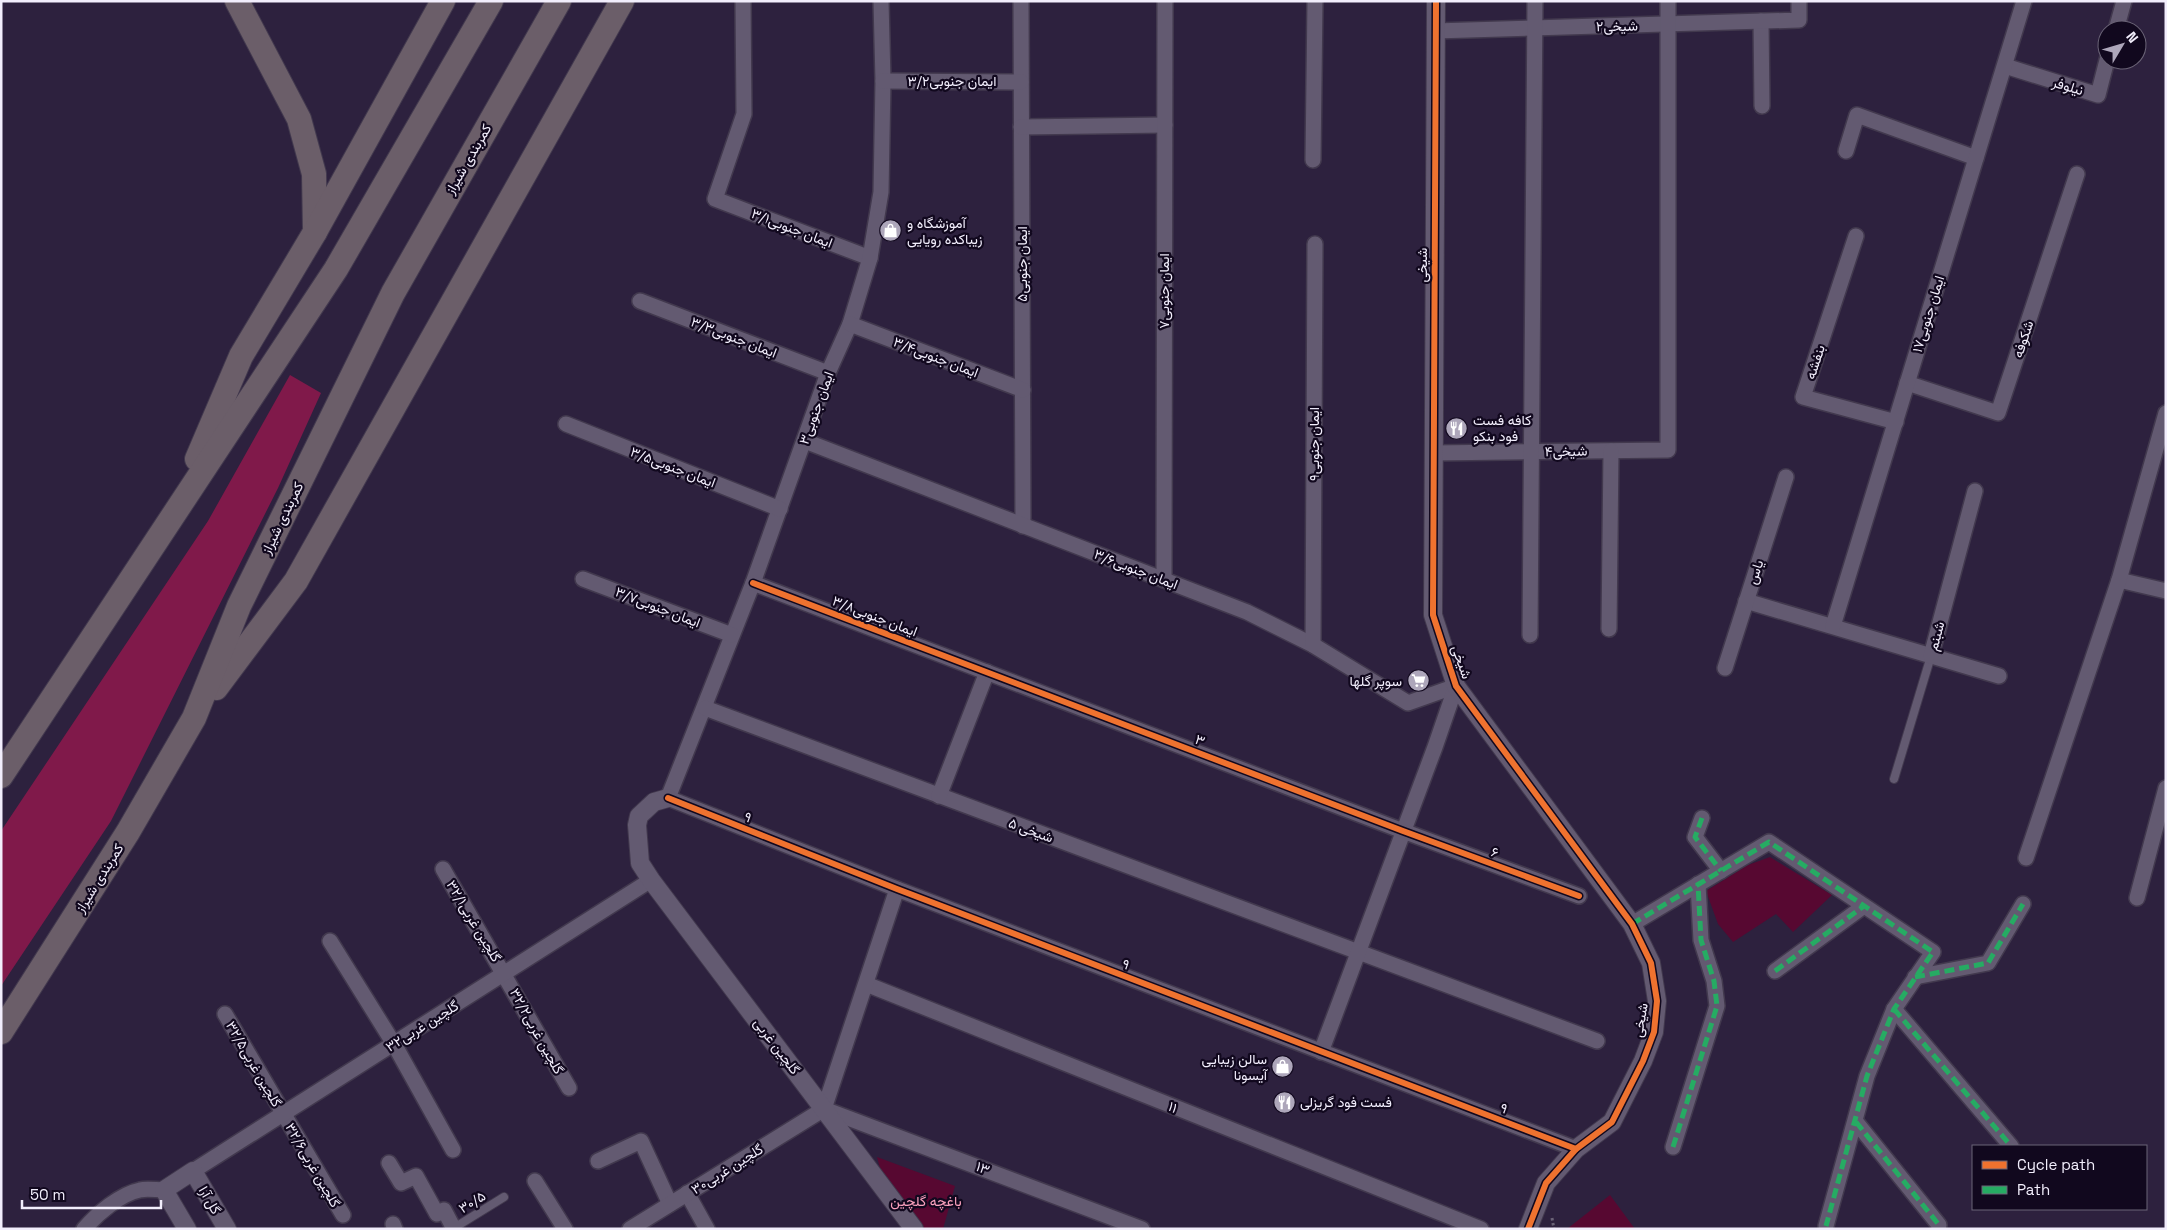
<svg xmlns="http://www.w3.org/2000/svg" width="2167" height="1230" font-family="'Space Grotesk',Vazirmatn,sans-serif">
<style>
.green{fill:#570831}
.forest{fill:#80194a}
.lines{fill:none;stroke-linecap:round;stroke-linejoin:round}
.service-casing{stroke:#42394e;stroke-width:10}
.minor-casing{stroke:#42394e;stroke-width:18}
.tertiary-casing{stroke:#42394e;stroke-width:20}
.trunk-casing{stroke:#42394e;stroke-width:26}
.path{stroke:#696276;stroke-width:3;stroke-dasharray:2.5 2.5;stroke-linecap:butt}
.service{stroke:#635a71;stroke-width:8}
.minor{stroke:#635a71;stroke-width:15}
.tertiary{stroke:#635a71;stroke-width:18}
.trunk{stroke:#6b5e69;stroke-width:24}
.quiet{stroke:#26ab63;stroke-width:5;stroke-dasharray:10 5;stroke-linecap:butt}
.cycleway-casing{stroke:#11081e;stroke-width:9}
.cycleway{stroke:#ef722f;stroke-width:6}
.labels{text-anchor:middle;dominant-baseline:central;stroke-width:4.5;stroke-linejoin:round;paint-order:stroke}
.street-label{font-size:14px;fill:#f2eefc;stroke:#11081e}
.poi-label{font-size:14px;fill:#f2eefc;stroke:#11081e;text-anchor:start}
.park-label{font-size:14px;fill:#fba1bd;stroke:#11081e}
</style>
<rect width="100%" height="100%" fill="#2d213e"/>
<g class="green">
<polygon points="1770,857 1832,895 1793,932 1776,914 1733,942 1718,924 1706,891 1748,865"/>
<polygon points="877,1157 955,1186 943,1229 917,1229 885,1186"/>
<polygon points="1610,1195 1635,1229 1567,1229"/>
</g>
<polygon class="forest" points="290,375 321,393 278,488 111,821 1,986 1,831 208,521"/>
<g class="lines">
<defs>
<g id="service">
<polyline points="1894,779 1931,656"/>
<polyline points="454,1228 504,1197"/>
</g>
<g id="minor">
<polyline points="743,1 744,114 715,199 870,258"/>
<polyline points="881,1 883,81 881,192 870,258 850,324 828,373 753,583 668,798 897,889 1576,1149"/>
<polyline points="1021,1 1023,526"/>
<polyline points="1761,21 1762,106"/>
<polyline points="2116,30 2124,1"/>
<polyline points="1435,31 1799,20 1799,1"/>
<polyline points="2005,66 2098,95 2107,60"/>
<polyline points="883,81 1021,82"/>
<polyline points="1021,127 1165,125"/>
<polyline points="1846,151 1857,115 1976,158"/>
<polyline points="1313,160 1315,1"/>
<polyline points="1856,236 1803,397 1896,422"/>
<polyline points="640,301 828,373"/>
<polyline points="850,324 1023,390"/>
<polyline points="1907,383 1998,413 2077,174"/>
<polyline points="566,424 780,509"/>
<polyline points="805,441 1247,612 1313,645 1408,703 1456,686"/>
<polyline points="1434,453 1668,450 1668,1"/>
<polyline points="583,579 732,635"/>
<polyline points="1164,580 1165,1"/>
<polyline points="2119,580 2166,591"/>
<polyline points="753,583 1403,831 1579,896"/>
<polyline points="1746,601 1999,676"/>
<polyline points="1833,626 2024,1"/>
<polyline points="1609,629 1611,451"/>
<polyline points="1530,635 1535,1"/>
<polyline points="1313,645 1315,244"/>
<polyline points="1931,656 1975,491"/>
<polyline points="1725,668 1786,477"/>
<polyline points="705,708 1597,1041"/>
<polyline points="939,796 987,672"/>
<polyline points="1702,818 1695,837 1721,871"/>
<polyline points="2026,858 2119,580 2166,413"/>
<polyline points="443,869 569,1088"/>
<polyline points="2137,898 2166,788"/>
<polyline points="1632,924 1769,842 1933,952 1894,1009 1867,1076 1826,1226"/>
<polyline points="330,941 394,1044 453,1150"/>
<polyline points="1775,971 1864,906"/>
<polyline points="1915,977 1988,963 2023,904"/>
<polyline points="866,984 1481,1229"/>
<polyline points="1894,1009 2011,1146"/>
<polyline points="225,1014 343,1215"/>
<polyline points="1321,1052 1435,747 1456,686"/>
<polyline points="824,1109 1142,1229"/>
<polyline points="824,1109 897,889"/>
<polyline points="1856,1122 1939,1225"/>
<polyline points="1673,1147 1717,1006 1714,981 1701,940 1698,884"/>
<polyline points="598,1161 641,1141 670,1204"/>
<polyline points="389,1163 401,1183 416,1176 437,1214 444,1210 454,1229"/>
<polyline points="193,1171 651,880"/>
<polyline points="535,1181 565,1229"/>
<polyline points="687,1193 707,1229"/>
<polyline points="393,1224 395,1229"/>
<path d="M84,1229C97,1214 120,1194 140,1190C147,1188 156,1190 164,1190"/>
<polyline points="630,1229 824,1109"/>
</g>
<g id="tertiary">
<polyline points="1436,1 1433,615 1456,686 1632,924 1651,963 1657,1001 1654,1032 1643,1061 1612,1122 1576,1149 1546,1183 1528,1229"/>
<polyline points="668,798 654,802 639,816 637,825 640,863 651,880 914,1229"/>
<polyline points="187,1229 164,1190 193,1171 227,1229"/>
</g>
<g id="trunk">
<polyline points="237,1 299,119 314,174 315,232"/>
<polyline points="197,459 241,356 315,232 443,1"/>
<polyline points="216,688 296,581 622,1"/>
<polyline points="1,776 336,269 491,1"/>
<polyline points="1,1032 128,832 194,718 239,606 393,293 559,1"/>
</g>
</defs>
<use href="#service" class="service-casing"/>
<use href="#minor" class="minor-casing"/>
<use href="#tertiary" class="tertiary-casing"/>
<use href="#trunk" class="trunk-casing"/>
<polyline class="path" points="1552,1218 1554,1229"/>
<use href="#service" class="service"/>
<use href="#minor" class="minor"/>
<use href="#tertiary" class="tertiary"/>
<use href="#trunk" class="trunk"/>
<g class="quiet">
<polyline points="1702,818 1695,837 1721,871"/>
<polyline points="1632,924 1769,842 1933,952 1894,1009 1867,1076 1826,1226"/>
<polyline points="1775,971 1864,906"/>
<polyline points="1915,977 1988,963 2023,904"/>
<polyline points="1894,1009 2011,1146"/>
<polyline points="1856,1122 1939,1225"/>
<polyline points="1673,1147 1717,1006 1714,981 1701,940 1698,884"/>
</g>
<defs>
<g id="cycleway">
<polyline points="1436,1 1433,615 1456,686 1632,924 1651,963 1657,1001 1654,1032 1643,1061 1612,1122 1576,1149 1546,1183 1528,1229"/>
<polyline points="753,583 1403,831 1579,896"/>
<polyline points="668,798 897,889 1576,1149"/>
</g>
</defs>
<use href="#cycleway" class="cycleway-casing"/>
<use href="#cycleway" class="cycleway"/>
</g>
<defs>
<symbol id="shop-disc" viewBox="-11 -11 22 22"><circle r="9.5" fill="#ada6ba" stroke="#11081e"/><path d="M-5-2.5h2.3a2.7 3.5 0 0 1 5.4 0H5L5.5 6h-11ZM-1.5-2.5h3a1.5 2.3 0 0 0-3 0Z" fill="#fff"/></symbol>
<symbol id="restaurant-disc" viewBox="-11 -11 22 22"><circle r="9.5" fill="#ada6ba" stroke="#11081e"/><path d="M-5-6h1v4h1v-4h1v4h1v-4h1v5L-1.5 .5V6h-2V.5L-5-1ZM5-6V6H3V1.5H1.5Q1.5-4 5-6Z" fill="#fff"/></symbol>
<symbol id="supermarket-disc" viewBox="-11 -11 22 22"><circle r="9.5" fill="#ada6ba" stroke="#11081e"/><path d="M-6-5.5h2.5l.6 2H6L4.5 2H-2.5L-4.4-4H-6ZM-1.5 3.2a1.3 1.3 0 1 0 .1 0ZM3 3.2a1.3 1.3 0 1 0 .1 0Z" fill="#fff"/></symbol>
</defs>
<g fill-rule="evenodd">
<use href="#shop-disc" x="878" y="218" width="25" height="25"/>
<use href="#restaurant-disc" x="1444" y="416" width="25" height="25"/>
<use href="#supermarket-disc" x="1406" y="668" width="25" height="25"/>
<use href="#shop-disc" x="1270" y="1054" width="25" height="25"/>
<use href="#restaurant-disc" x="1272" y="1090" width="25" height="25"/>
</g>
<g class="labels">
<g class="street-label">
<text transform="translate(1617 26) rotate(-1)">شیخی۲</text>
<text x="952" y="81">ایمان جنوبی۳/۲</text>
<text transform="translate(2068 86) rotate(17)">نیلوفر</text>
<text transform="translate(468 159) rotate(-60)">کمربندی شیراز</text>
<text transform="translate(792 228) rotate(21)">ایمان جنوبی۳/۱</text>
<text transform="translate(1022 264) rotate(-90)">ایمان جنوبی۵</text>
<text transform="translate(1422 265) rotate(-90)">شیخی</text>
<text transform="translate(1164 291) rotate(-90)">ایمان جنوبی۷</text>
<text transform="translate(1928 314) rotate(-73)">ایمان جنوبی۱۷</text>
<text transform="translate(734 337) rotate(21)">ایمان جنوبی۳/۳</text>
<text transform="translate(2023 339) rotate(-72)">شکوفه</text>
<text transform="translate(936 357) rotate(21)">ایمان جنوبی۳/۴</text>
<text transform="translate(1815 362) rotate(-72)">بنفشه</text>
<text transform="translate(816 408) rotate(-70)">ایمان جنوبی۳</text>
<text transform="translate(1314 444) rotate(-90)">ایمان جنوبی۹</text>
<text transform="translate(1566 451) rotate(-1)">شیخی۴</text>
<text transform="translate(673 467) rotate(21)">ایمان جنوبی۳/۵</text>
<text transform="translate(282 518) rotate(-64)">کمربندی شیراز</text>
<text transform="translate(1136 569) rotate(21)">ایمان جنوبی۳/۶</text>
<text transform="translate(1755 572) rotate(-72)">یاس</text>
<text transform="translate(658 607) rotate(21)">ایمان جنوبی۳/۷</text>
<text transform="translate(875 616) rotate(21)">ایمان جنوبی۳/۸</text>
<text transform="translate(1936 636) rotate(-75)">شبنم</text>
<text transform="translate(1462 662) rotate(71)">شیخی</text>
<text transform="translate(1200 740) rotate(21)">۳</text>
<text transform="translate(748 817) rotate(22)">۹</text>
<text transform="translate(1031 830) rotate(20)">شیخی ۵</text>
<text transform="translate(1495 852) rotate(20)">۶</text>
<text transform="translate(99 878) rotate(-58)">کمربندی شیراز</text>
<text transform="translate(474 921) rotate(59)">گلچین غربی۳۲/۱</text>
<text transform="translate(1126 964) rotate(21)">۹</text>
<text transform="translate(1640 1020) rotate(-80)">شیخی</text>
<text transform="translate(422 1026) rotate(-32)">گلچین غربی۳۲</text>
<text transform="translate(537 1031) rotate(61)">گلچین غربی۳۲/۲</text>
<text transform="translate(777 1046) rotate(53)">گلچین غربی</text>
<text transform="translate(254 1064) rotate(60)">گلچین غربی۳۲/۵</text>
<text transform="translate(1173 1107) rotate(22)">۱۱</text>
<text transform="translate(1504 1108) rotate(21)">۹</text>
<text transform="translate(313 1165) rotate(60)">گلچین غربی۳۲/۶</text>
<text transform="translate(983 1168) rotate(21)">۱۳</text>
<text transform="translate(727 1169) rotate(-32)">گلچین غربی۳۰</text>
<text transform="translate(210 1200) rotate(60)">گل آرا</text>
<text transform="translate(472 1202) rotate(-32)">۳۰/۵</text>
</g>
<g class="poi-label">
<text x="907" y="223">آموزشگاه و<tspan x="907" dy="16">زیباکده رویایی</tspan></text>
<text x="1473" y="420">کافه فست<tspan x="1473" dy="16">فود بنکو</tspan></text>
<text x="1402" y="681" text-anchor="end">سوپر گلها</text>
<text x="1267" y="1059" text-anchor="end">سالن زیبایی<tspan x="1267" dy="16">آیسونا</tspan></text>
<text x="1300" y="1102">فست فود گریزلی</text>
</g>
<g class="park-label">
<text x="926" y="1201">باغچه گلچین</text>
</g>
</g>
<rect width="2167" height="1230" fill="none" stroke="#f2eefc" stroke-width="5"/>
<rect x="1972" y="1145" width="175" height="65" fill="#11081e" stroke="#6b6477"/>
<rect x="1982" y="1161" width="25" height="8" fill="#ef722f" stroke="#6b6477"/>
<text x="2017" y="1170" font-size="15" fill="#f2eefc">Cycle path</text>
<rect x="1982" y="1186" width="25" height="8" fill="#26ab63" stroke="#6b6477"/>
<text x="2017" y="1195" font-size="15" fill="#f2eefc">Path</text>
<g transform="translate(2122 45) rotate(52)"><circle r="24" fill="#11081e" stroke="#6b6477"/>
<path d="M0-4L9 19L0 12L-9 19Z" fill="#ada6ba"/>
<text y="-8" font-size="14" font-weight="bold" text-anchor="middle" fill="#f2eefc">N</text>
</g>
<path d="M22 1200v8h139v-8" fill="none" stroke="#f2eefc" stroke-width="2.5"/>
<text x="30" y="1200" font-size="15" fill="#f2eefc" stroke="#11081e" stroke-width="4" paint-order="stroke">50 m</text>
</svg>
